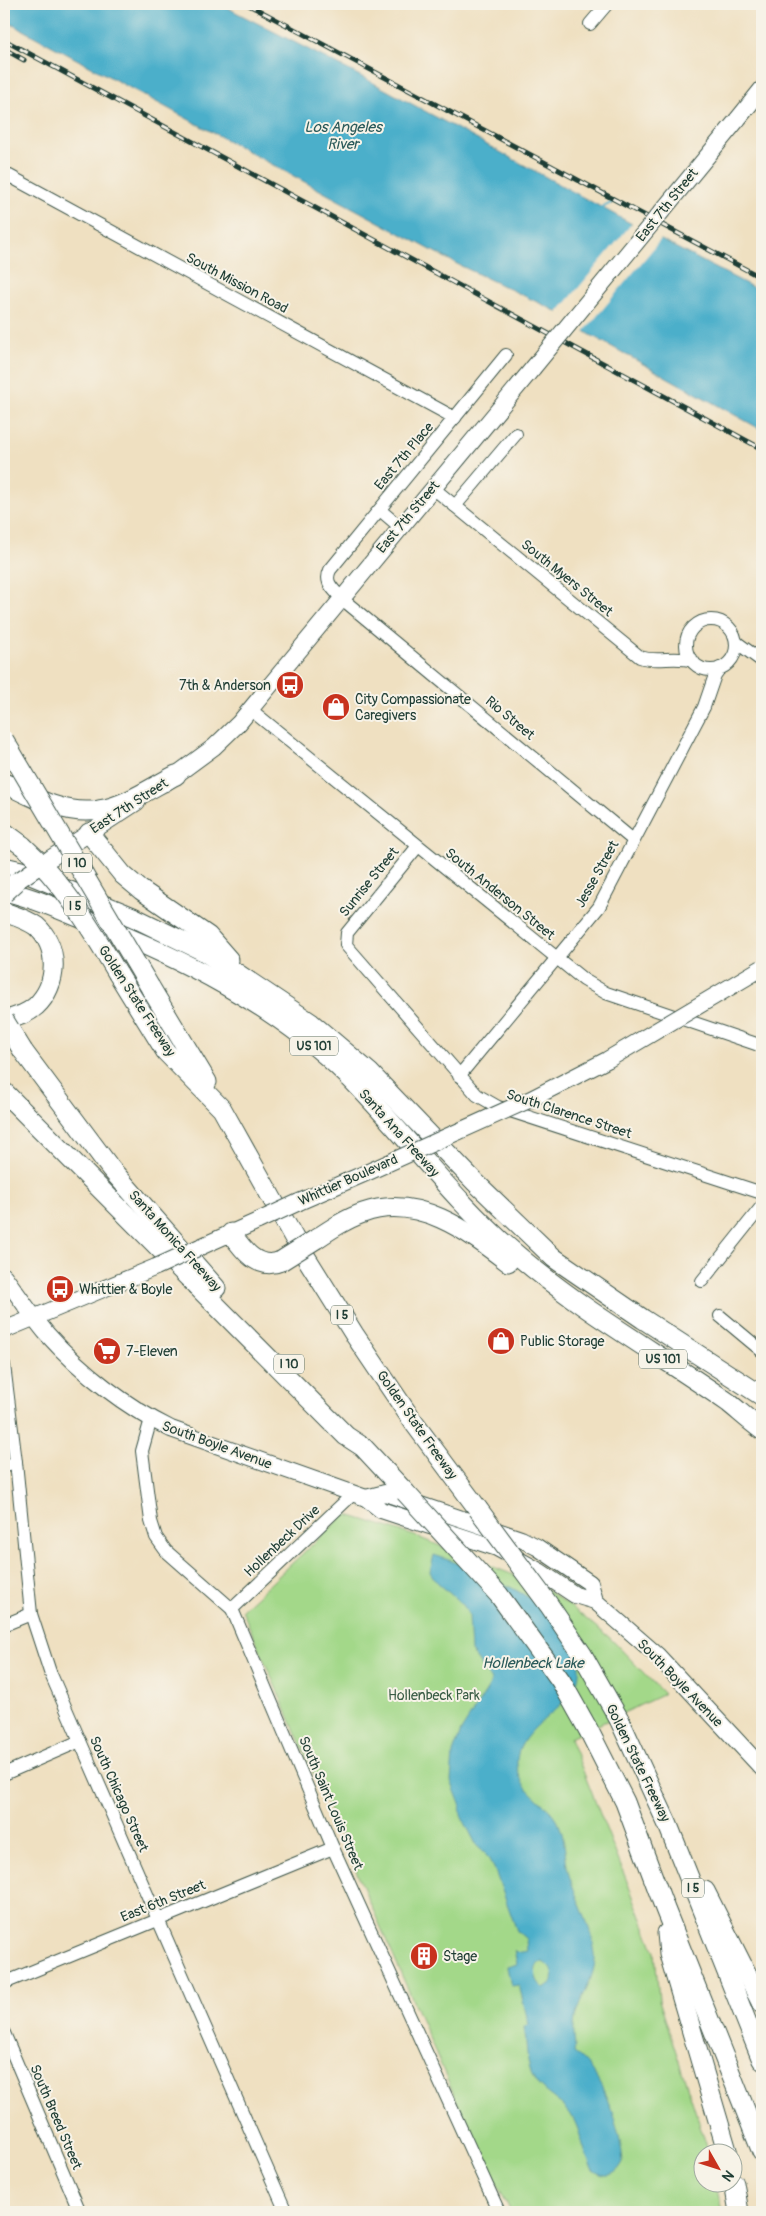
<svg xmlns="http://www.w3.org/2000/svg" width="766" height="2216" font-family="Pangolin,sans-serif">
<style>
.green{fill:#a3d889;stroke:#618a5e}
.water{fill:#4bafca;stroke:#35767f;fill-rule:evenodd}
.pier{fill:#efe0c1}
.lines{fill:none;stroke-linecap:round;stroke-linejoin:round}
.stream{stroke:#4bafca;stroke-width:3}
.minor-casing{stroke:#3e5549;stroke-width:14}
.major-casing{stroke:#3e5549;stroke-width:18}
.highway-casing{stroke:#3e5549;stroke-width:21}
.minor{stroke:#fff;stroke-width:12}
.major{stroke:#fff;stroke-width:16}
.highway{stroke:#fff;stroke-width:19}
.rail-casing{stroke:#1f3d34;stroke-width:5}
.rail{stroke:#f7f3e8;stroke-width:3;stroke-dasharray:9;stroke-linecap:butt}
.major-bridge-casing{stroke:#3e5549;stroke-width:18;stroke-linecap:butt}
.highway-bridge-casing{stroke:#3e5549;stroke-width:21;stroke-linecap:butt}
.major-bridge{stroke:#fff;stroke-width:16}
.highway-bridge{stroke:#fff;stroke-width:19}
.labels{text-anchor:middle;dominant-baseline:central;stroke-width:4;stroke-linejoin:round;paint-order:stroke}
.shield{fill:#f7f3e8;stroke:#60746a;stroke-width:1}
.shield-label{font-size:12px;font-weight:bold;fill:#1f3d34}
.street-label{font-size:14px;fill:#1f3d34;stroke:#f7f3e8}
.poi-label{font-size:14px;fill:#1f3d34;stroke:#f7f3e8;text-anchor:start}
.park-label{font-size:14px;fill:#395c45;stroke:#f7f3e8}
.water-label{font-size:15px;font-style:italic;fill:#2a5a5a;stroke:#f7f3e8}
</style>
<rect width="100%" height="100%" fill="#f7f3e8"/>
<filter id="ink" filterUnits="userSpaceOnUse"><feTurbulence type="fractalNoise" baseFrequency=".02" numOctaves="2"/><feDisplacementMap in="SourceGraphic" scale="10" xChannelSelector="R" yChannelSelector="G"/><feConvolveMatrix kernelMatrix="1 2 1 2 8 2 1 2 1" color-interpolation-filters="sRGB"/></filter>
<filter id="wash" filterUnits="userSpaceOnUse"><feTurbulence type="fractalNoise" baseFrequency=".0096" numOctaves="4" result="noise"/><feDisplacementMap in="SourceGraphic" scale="20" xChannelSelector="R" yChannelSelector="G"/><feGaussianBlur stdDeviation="1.12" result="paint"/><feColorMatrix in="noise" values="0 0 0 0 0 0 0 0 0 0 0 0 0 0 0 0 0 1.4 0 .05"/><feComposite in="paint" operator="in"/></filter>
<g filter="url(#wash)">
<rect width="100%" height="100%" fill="#efe0c1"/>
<polygon class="green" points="345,1514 415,1536 539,1585 570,1606 610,1638 664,1694 570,1738 655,1952 659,2000 709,2153 704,2154 704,2184 716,2184 722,2212 511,2212 462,2113 242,1610"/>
<g class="water">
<polygon points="4,4 220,4 368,80 665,242 762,292 762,430 589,334 554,310 457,264 4,20"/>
<path d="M434,1555C468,1566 529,1592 555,1617C559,1621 562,1628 565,1633C577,1652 586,1670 572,1692C555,1717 504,1738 520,1777C527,1795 548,1804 557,1820C566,1837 564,1857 569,1875C577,1901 592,1927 595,1954C597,1979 575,2002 574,2027C573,2036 576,2044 574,2053C602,2068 621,2132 623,2162C616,2176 606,2179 593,2170C584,2155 582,2136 574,2120C566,2102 544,2096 534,2079C526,2066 527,2043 524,2027L529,2025L519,1985L511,1986L507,1967L517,1964L514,1950L516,1953L527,1951L526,1939L517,1931L494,1868L485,1853L477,1846L461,1815L460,1804L451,1781L453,1753L461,1731L490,1685L491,1680L471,1651L469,1616L464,1606L436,1581L430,1572ZM543,1962C551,1967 555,1974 551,1983L544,1988C536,1983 532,1970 539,1963Z"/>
</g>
<polygon class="pier" points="633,222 662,238 583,333 556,315"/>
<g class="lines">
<polyline class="stream" points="599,209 612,202"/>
</g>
</g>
<g filter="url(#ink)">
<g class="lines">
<defs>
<g id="minor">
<polyline points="590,24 607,4"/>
<polyline points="4,173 455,418"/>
<path d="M506,355L330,570C324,583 333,588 341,598L633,840"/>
<path d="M433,488L640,657C657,663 675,655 693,661"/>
<polyline points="455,506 516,434"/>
<polyline points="380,510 400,527"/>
<circle cx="711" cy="645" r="25"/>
<polyline points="736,642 762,661"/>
<polyline points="251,710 584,980 606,993 762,1046"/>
<polyline points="418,846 347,933 346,945 477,1095 498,1107 762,1193"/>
<polyline points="459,1076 599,907 704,707 715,675 720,668"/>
<polyline points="702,1281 762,1206"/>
<polyline points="720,1316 762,1351"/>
<polyline points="4,1365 16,1462 31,1614 50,1672 80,1741 286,2212"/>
<polyline points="151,1419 142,1451 151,1521 156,1537 166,1551 232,1609 333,1848 499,2212"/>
<polyline points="4,1467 16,1462"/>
<polyline points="232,1609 353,1494"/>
<polyline points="4,1625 31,1614"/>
<polyline points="4,1774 80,1741"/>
<polyline points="4,1983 333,1848"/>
<polyline points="4,2033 80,2212"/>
</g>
<g id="major">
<polyline points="737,120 762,89"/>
<polyline points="165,783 214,747 239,723 533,368"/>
<polyline points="51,858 137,802"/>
<polyline points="299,1202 366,1173"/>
<polyline points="200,1247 258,1221"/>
<path d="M4,1276C18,1295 32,1316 47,1334C81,1372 126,1407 171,1429L366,1498L381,1510L497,1548L539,1571L575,1595L595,1601L657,1655L762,1768"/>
<polyline points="4,1330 156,1267"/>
<polyline points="366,1498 385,1493 521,1539 537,1547 590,1583 595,1601"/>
</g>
<g id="highway">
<path d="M4,783C32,797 66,816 99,810C126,806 152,787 176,775"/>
<polyline points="4,832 23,846"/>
<polyline points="89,833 123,875 141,890 208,936 229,960"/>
<polyline points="4,867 21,871 133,917 205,952 311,1023 370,1073 475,1182 554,1258 643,1319 762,1396"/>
<path d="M4,891C33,897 60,910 88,921C181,958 275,1004 347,1075C405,1133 453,1201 516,1254C582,1311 658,1353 729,1403C740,1412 751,1422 762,1430"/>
<path d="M4,912C15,916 26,919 36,926C60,947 58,985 36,1006C27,1014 15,1018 4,1020"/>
<polyline points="118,974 166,1052 222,1109 294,1238 354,1334 414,1423 478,1509"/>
<polyline points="150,987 207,1082"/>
<polyline points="23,1051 111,1169 216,1288"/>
<polyline points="4,1092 346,1436 363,1447 405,1492"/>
<path d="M231,1233C243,1250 258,1271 281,1261"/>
<path d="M316,1239C331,1229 346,1219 363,1213C417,1193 468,1231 508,1262"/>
<polyline points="619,1719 668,1825 762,2060"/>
<polyline points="589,1731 625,1802 665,1909 762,2152"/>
<polyline points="705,1891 762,2004"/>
<polyline points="667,1933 669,1954 728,2154"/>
<polyline points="734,2183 739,2212"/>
</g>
</defs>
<use href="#minor" class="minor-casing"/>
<use href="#major" class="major-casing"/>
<use href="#highway" class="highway-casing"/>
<use href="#minor" class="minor"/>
<use href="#major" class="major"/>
<use href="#highway" class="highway"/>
<defs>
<g id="rail">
<polyline points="247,4 762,278"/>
<polyline points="4,40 762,449"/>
<polyline points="4,49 24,60"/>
</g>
</defs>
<use href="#rail" class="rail-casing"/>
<use href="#rail" class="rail"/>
<defs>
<g id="major-bridge">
<polyline points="533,368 737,120"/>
<polyline points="16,882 51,858"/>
<polyline points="366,1173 531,1099 607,1060 762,968"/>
<polyline points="258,1221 299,1202"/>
<polyline points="156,1267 200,1247"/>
</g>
<g id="highway-bridge">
<polyline points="4,740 150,987"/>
<path d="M23,846C63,882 91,928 118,974"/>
<polyline points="4,893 16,882"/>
<polyline points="4,1020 23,1051"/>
<polyline points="281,1261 316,1239"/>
<polyline points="405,1492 499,1595 561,1681 589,1731"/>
<polyline points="478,1509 549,1605 582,1654 619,1719"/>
</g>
</defs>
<use href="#major-bridge" class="major-bridge-casing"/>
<use href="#highway-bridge" class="highway-bridge-casing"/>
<use href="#major-bridge" class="major-bridge"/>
<use href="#highway-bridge" class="highway-bridge"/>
</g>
</g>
<defs>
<symbol id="bus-disc" viewBox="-11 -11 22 22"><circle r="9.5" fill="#c8321e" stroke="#f7f3e8"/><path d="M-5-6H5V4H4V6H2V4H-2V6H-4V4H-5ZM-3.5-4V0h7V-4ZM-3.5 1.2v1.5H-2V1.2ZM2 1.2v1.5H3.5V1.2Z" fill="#fff"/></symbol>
<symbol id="shop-disc" viewBox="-11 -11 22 22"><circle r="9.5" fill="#c8321e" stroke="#f7f3e8"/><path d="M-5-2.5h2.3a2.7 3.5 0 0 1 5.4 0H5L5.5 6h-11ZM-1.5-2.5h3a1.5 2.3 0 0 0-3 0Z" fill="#fff"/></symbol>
<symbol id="supermarket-disc" viewBox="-11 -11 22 22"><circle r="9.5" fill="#c8321e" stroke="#f7f3e8"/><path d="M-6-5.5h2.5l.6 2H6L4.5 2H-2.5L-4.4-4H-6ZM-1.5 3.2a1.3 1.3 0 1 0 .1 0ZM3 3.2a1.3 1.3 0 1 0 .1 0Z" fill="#fff"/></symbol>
<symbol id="building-disc" viewBox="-11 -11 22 22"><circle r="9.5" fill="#c8321e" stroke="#f7f3e8"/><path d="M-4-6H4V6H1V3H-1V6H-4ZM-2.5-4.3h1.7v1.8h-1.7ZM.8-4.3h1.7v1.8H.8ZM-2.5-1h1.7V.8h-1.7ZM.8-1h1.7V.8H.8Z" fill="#fff"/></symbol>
</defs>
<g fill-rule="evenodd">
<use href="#bus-disc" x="274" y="669" width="32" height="32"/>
<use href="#shop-disc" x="320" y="691" width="32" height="32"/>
<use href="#bus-disc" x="44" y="1273" width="32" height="32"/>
<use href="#shop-disc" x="485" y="1325" width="32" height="32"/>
<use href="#supermarket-disc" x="91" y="1335" width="32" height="32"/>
<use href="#building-disc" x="408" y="1940" width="32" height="32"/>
</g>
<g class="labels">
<g class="shield">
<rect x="62" y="853.5" width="30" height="19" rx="4"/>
<rect x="64" y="896.5" width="22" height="19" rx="4"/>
<rect x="290" y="1036.5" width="48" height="19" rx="4"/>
<rect x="331" y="1305.5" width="22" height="19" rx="4"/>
<rect x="639" y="1349.5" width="48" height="19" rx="4"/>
<rect x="274" y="1354.5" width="30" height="19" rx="4"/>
<rect x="682" y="1878.5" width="22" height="19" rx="4"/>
</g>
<g class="shield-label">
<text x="77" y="863">I 10</text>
<text x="75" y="906">I 5</text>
<text x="314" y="1046">US 101</text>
<text x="342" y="1315">I 5</text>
<text x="663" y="1359">US 101</text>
<text x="289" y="1364">I 10</text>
<text x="693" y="1888">I 5</text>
</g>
<g class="street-label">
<text transform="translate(667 205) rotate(-51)">East 7th Street</text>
<text transform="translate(237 283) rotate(28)">South Mission Road</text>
<text transform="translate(404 456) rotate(-50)">East 7th Place</text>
<text transform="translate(408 517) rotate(-50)">East 7th Street</text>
<text transform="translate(567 578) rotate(39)">South Myers Street</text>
<text transform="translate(510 718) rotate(40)">Rio Street</text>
<text transform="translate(129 806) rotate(-33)">East 7th Street</text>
<text transform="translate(597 874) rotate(-61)">Jesse Street</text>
<text transform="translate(369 882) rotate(-51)">Sunrise Street</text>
<text transform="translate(500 894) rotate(39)">South Anderson Street</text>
<text transform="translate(137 1001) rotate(57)">Golden State Freeway</text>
<text transform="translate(569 1114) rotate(18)">South Clarence Street</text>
<text transform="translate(399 1133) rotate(48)">Santa Ana Freeway</text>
<text transform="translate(348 1180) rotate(-24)">Whittier Boulevard</text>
<text transform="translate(175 1241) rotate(48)">Santa Monica Freeway</text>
<text transform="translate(417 1425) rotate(55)">Golden State Freeway</text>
<text transform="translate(217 1445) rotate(20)">South Boyle Avenue</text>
<text transform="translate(282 1541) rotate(-43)">Hollenbeck Drive</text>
<text transform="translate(680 1683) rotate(46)">South Boyle Avenue</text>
<text transform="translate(638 1763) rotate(64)">Golden State Freeway</text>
<text transform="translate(119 1794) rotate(66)">South Chicago Street</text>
<text transform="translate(331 1803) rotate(67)">South Saint Louis Street</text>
<text transform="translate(163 1901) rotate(-22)">East 6th Street</text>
<text transform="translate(56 2117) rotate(67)">South Breed Street</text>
</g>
<g class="poi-label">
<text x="271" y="685" text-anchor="end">7th &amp; Anderson</text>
<text x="355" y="699">City Compassionate<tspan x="355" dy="16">Caregivers</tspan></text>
<text x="79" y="1289">Whittier &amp; Boyle</text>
<text x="520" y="1341">Public Storage</text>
<text x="126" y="1351">7-Eleven</text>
<text x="443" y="1956">Stage</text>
</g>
<g class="park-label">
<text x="434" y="1695">Hollenbeck Park</text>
</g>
<g class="water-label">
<text x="343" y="127">Los Angeles<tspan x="343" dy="17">River</tspan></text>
<text x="533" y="1663">Hollenbeck Lake</text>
</g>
</g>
<rect width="766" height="2216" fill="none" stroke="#f7f3e8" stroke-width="20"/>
<g transform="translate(718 2168) rotate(129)"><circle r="24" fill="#f7f3e8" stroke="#a1aaa0"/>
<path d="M0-4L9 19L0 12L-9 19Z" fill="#c8321e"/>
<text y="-8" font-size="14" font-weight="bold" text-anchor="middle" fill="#1f3d34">N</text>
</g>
</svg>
